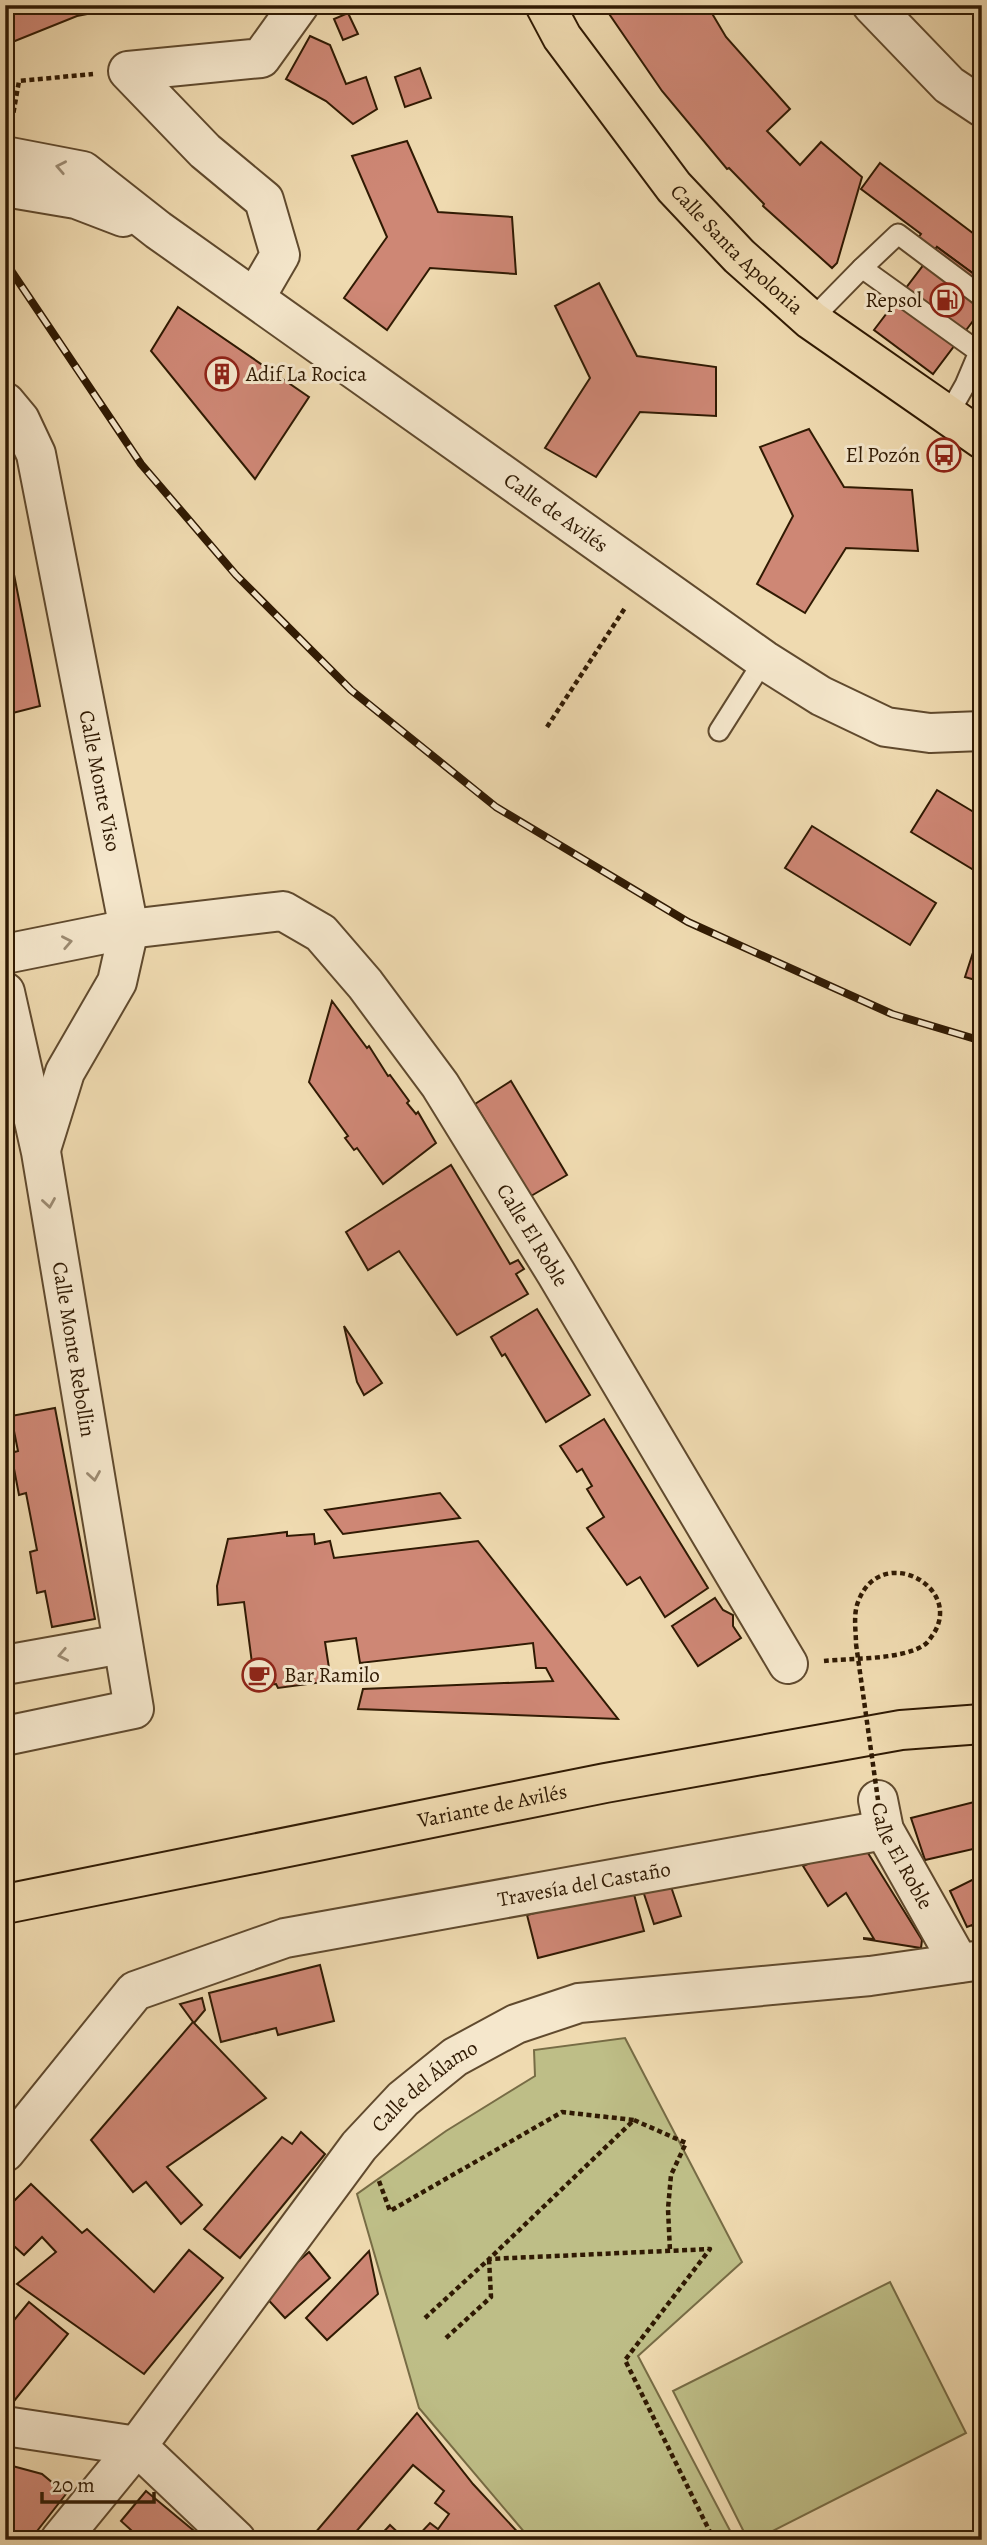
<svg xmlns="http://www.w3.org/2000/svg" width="987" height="2545" font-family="Alegreya,serif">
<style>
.park{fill:#bebe87;stroke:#776c45;stroke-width:2}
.building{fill:#ce8775;stroke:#301a03;stroke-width:2}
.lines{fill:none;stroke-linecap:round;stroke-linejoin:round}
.lane-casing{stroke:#604a2e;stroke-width:23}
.street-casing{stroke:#604a2e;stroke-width:42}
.primary-casing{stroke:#301a03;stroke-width:42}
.highway-casing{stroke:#301a03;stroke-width:42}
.path{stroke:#301a03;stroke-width:4.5;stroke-dasharray:5 3.5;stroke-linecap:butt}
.lane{stroke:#f5e7cc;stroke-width:19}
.street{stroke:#f5e7cc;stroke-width:38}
.primary{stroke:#efdab0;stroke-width:38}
.highway{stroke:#efdab0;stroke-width:38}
.rail-casing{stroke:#301a03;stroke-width:8}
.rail{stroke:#f5e7cc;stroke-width:5;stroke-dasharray:16;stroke-linecap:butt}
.path-bridge{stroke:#301a03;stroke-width:4.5;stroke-dasharray:5 3.5;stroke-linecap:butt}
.oneway{stroke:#9c8b72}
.labels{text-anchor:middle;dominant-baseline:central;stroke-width:6;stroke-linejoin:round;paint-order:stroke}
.street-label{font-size:21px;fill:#301a03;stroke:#f5e7cc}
.poi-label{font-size:21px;fill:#301a03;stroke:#f5e7cc;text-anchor:end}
</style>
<rect width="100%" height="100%" fill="#efdab0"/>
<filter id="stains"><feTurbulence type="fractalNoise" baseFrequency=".00286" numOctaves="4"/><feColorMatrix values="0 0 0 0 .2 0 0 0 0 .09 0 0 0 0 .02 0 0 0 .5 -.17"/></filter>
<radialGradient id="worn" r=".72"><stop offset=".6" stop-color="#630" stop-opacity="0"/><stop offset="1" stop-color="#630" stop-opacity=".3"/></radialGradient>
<g class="park">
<polygon points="625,2038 742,2262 638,2356 735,2540 531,2540 419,2408 357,2194 446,2131 535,2076 534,2050"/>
<polygon points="890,2282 966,2433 755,2540 748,2540 673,2391"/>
</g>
<g class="building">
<polygon points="5,5 133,5 77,16 5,45"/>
<polygon points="707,5 726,37 790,109 767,131 800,165 821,142 862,177 837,263 832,268 763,206 764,204 729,168 727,169 662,91 603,5"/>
<polygon points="348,13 358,34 343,40 334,19"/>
<polygon points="310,36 330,45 346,84 366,77 377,109 353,124 326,101 286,79"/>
<polygon points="420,68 431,98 405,107 395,77"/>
<polygon points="407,141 438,212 512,217 516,274 430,268 387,330 344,298 387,237 352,156"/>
<polygon points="880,163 982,240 982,280 937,247 934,251 917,239 921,234 861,189"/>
<polygon points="937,247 982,280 982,309 933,374 874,330"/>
<polygon points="599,283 637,356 716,367 716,416 640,412 596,477 545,448 590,378 555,306"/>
<polygon points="178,307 309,397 255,479 151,351"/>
<polygon points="809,429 844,487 912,490 918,551 846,548 805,613 757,584 793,516 760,447"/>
<polygon points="5,529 40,706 5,715"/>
<polygon points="937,790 982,817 982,875 911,832"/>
<polygon points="812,826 936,903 910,945 785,868"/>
<polygon points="980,931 982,931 982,982 965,977"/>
<polygon points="332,1001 367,1048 369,1046 388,1076 390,1075 409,1101 407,1103 416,1114 418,1112 436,1143 383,1184 357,1148 354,1150 345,1138 348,1136 309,1082"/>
<polygon points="511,1081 567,1175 531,1196 475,1104"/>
<polygon points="5,1155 13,1195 5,1196"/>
<polygon points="451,1165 510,1264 518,1260 524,1269 516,1274 528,1294 457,1335 399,1251 368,1270 346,1232"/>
<polygon points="537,1309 590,1395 546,1422 505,1354 502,1356 491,1337"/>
<polygon points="344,1326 382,1383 364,1395 357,1382"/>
<polygon points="55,1408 95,1619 52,1627 45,1591 37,1593 30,1552 37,1550 26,1493 19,1495 11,1453 18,1451 11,1416"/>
<polygon points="604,1419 708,1588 665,1617 640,1577 627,1585 587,1528 604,1517 587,1489 592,1486 582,1469 577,1472 560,1446"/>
<polygon points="440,1493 460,1518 343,1534 325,1510"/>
<polygon points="287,1532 287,1536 314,1534 315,1544 330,1541 334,1558 478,1541 618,1719 358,1709 363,1689 553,1681 546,1668 536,1668 533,1643 360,1663 356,1638 333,1641 325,1642 331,1681 278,1688 276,1684 255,1686 244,1602 218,1605 217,1586 228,1539"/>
<polygon points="715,1598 723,1610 733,1615 733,1626 741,1638 698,1666 672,1626"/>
<polygon points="982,1800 982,1847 925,1860 911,1818"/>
<polygon points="863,1845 922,1940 921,1948 864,1939 864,1938 874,1939 846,1893 828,1906 803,1866 840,1850"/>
<polygon points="666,1872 681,1916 654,1924 639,1879"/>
<polygon points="982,1875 982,1933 977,1935 972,1925 967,1927 950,1891"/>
<polygon points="632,1887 644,1931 538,1958 527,1915"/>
<polygon points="320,1965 334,2021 278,2035 276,2028 221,2042 209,1993"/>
<polygon points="202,1998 205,2010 194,2023 266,2098 167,2167 202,2205 181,2224 146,2182 133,2192 91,2140 193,2022 180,2004"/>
<polygon points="301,2132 325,2154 240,2258 204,2229 282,2137 292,2144"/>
<polygon points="31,2184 82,2233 87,2229 154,2292 189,2250 223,2278 144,2374 17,2284 56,2252 42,2237 24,2255 5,2238 5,2210"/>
<polygon points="369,2251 378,2294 327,2340 306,2318"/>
<polygon points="309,2252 330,2278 285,2318 262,2293"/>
<polygon points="29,2302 68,2334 10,2406 5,2402 5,2331"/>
<polygon points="417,2413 473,2484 525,2540 414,2540 430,2523 438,2529 449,2514 435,2503 444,2491 413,2465 349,2540 309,2540"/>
<polygon points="5,2464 42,2474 66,2494 30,2540 5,2540"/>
<polygon points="146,2491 205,2540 142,2540 121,2521"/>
<polygon points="390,2525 406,2540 376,2540"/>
</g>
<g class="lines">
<defs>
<g id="lane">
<polyline points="862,268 898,234 982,297"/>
<polyline points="811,320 862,268 979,352 965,385 948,415"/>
<polyline points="719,731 764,660"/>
</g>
<g id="street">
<polyline points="872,5 949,85 982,107"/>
<path id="s1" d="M5,156L83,171L158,230L764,660L821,696L886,727L930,733L982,731"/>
<polyline points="5,187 76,199 123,217"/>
<polyline points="255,298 280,255 264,200 205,151 128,71 261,58 299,5"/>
<path id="s2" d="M5,402L20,420L36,454L129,929L117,982L65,1072L42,1146"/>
<path id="s3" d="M5,954L129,929L283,911L321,933L365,984L440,1085L556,1273L788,1664"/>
<path id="s4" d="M5,992L41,1152L134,1709L5,1736"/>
<polyline points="5,1665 122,1644"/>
<path id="s5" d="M878,1800L884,1830L959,1963"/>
<path id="s6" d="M5,2152L135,1991L285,1938L884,1830"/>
<polyline points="5,2426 137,2446 236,2540"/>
<path id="s7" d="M60,2540L137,2446L359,2146L403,2099L455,2057L516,2024L579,2003L870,1976L982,1960"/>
</g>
<g id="primary">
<path id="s8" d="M545,5L562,37L674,187L739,256L811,320L982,439"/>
</g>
<g id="highway">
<path id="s9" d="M5,1904L605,1783L901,1730L982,1724"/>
</g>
</defs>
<use href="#lane" class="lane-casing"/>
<use href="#street" class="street-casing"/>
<use href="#primary" class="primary-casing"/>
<use href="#highway" class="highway-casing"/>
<g class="path">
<polyline points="12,121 19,81 93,74"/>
<polyline points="547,727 625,608"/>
<path d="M824,1661C852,1658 902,1660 924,1645C928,1643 931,1637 934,1633C963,1586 880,1542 858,1602C853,1615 856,1631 856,1644"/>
<polyline points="634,2120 686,2143 671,2175 668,2209 670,2251"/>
<polyline points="379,2181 390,2211 562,2112 634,2120 489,2259 710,2249 625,2360 714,2540"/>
<polyline points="425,2318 488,2260"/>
<polyline points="446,2338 491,2297 489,2259"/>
</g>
<use href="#lane" class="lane"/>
<use href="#street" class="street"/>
<use href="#primary" class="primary"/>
<use href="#highway" class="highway"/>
<defs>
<polyline id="rail" points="5,259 12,272 141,464 236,575 351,690 496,807 688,922 892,1014 982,1041"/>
</defs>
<use href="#rail" class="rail-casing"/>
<use href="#rail" class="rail"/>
<polyline class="path-bridge" points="856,1644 878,1800"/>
</g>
<defs><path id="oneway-chevron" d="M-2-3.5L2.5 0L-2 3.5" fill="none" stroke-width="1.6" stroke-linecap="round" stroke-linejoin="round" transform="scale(1.75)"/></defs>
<g class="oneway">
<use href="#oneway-chevron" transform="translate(61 167) rotate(-169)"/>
<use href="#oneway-chevron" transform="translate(67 942) rotate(-11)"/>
<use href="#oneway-chevron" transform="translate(49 1203) rotate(81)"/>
<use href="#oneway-chevron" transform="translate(94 1476) rotate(81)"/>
<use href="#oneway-chevron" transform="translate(63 1655) rotate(169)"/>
</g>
<defs>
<symbol id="fuel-ring" viewBox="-11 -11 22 22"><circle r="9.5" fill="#f5e7cc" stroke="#8f2418" stroke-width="1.5"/><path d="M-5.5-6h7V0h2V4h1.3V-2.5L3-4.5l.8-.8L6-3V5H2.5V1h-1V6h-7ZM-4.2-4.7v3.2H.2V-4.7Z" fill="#8f2418"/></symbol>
<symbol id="building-ring" viewBox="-11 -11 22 22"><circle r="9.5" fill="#f5e7cc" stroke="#8f2418" stroke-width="1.5"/><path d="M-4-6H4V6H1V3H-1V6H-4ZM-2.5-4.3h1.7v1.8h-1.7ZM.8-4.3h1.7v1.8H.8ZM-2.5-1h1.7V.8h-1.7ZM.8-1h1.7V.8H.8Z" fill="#8f2418"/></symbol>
<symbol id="bus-ring" viewBox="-11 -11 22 22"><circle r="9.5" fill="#f5e7cc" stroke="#8f2418" stroke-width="1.5"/><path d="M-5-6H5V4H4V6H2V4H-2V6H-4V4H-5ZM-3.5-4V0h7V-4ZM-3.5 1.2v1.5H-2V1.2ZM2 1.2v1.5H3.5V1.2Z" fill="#8f2418"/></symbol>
<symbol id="cafe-ring" viewBox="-11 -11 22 22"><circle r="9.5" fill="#f5e7cc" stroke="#8f2418" stroke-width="1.5"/><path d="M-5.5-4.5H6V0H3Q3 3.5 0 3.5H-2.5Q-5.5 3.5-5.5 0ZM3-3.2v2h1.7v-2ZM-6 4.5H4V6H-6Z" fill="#8f2418"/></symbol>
</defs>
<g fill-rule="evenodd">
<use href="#fuel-ring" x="928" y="281" width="38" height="38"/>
<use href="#building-ring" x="203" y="355" width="38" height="38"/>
<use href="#bus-ring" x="925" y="436" width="38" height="38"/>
<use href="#cafe-ring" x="240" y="1656" width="38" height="38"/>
</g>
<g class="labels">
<g class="street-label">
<text stroke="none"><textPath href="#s8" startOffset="312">Calle Santa Apolonia</textPath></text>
<text stroke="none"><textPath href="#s1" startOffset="663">Calle de Avilés</textPath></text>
<text stroke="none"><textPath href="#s2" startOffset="394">Calle Monte Viso</textPath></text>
<text stroke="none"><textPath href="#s3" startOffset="695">Calle El Roble</textPath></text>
<text stroke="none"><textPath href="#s4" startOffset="364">Calle Monte Rebollin</textPath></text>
<text stroke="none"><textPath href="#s9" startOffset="497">Variante de Avilés</textPath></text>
<text stroke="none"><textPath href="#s5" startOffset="61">Calle El Roble</textPath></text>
<text stroke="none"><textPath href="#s6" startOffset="670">Travesía del Castaño</textPath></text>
<text stroke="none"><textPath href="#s7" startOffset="584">Calle del Álamo</textPath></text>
</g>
<g class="poi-label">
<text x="922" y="300">Repsol</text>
<text x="246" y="374" text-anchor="start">Adif La Rocica</text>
<text x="920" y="455">El Pozón</text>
<text x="284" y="1675" text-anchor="start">Bar Ramilo</text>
</g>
</g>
<rect width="987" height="2545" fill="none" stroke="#efdab0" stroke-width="28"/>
<rect x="7" y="7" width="973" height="2531" fill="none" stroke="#301a03" stroke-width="3.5"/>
<rect x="14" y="14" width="959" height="2517" fill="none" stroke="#301a03" stroke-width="2"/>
<path d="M42 2492v10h112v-10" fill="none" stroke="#301a03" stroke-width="3.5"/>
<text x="52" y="2492" font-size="21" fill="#301a03" stroke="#f5e7cc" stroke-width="5" paint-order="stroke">20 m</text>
<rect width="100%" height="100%" filter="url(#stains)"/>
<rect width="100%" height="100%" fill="url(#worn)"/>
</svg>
